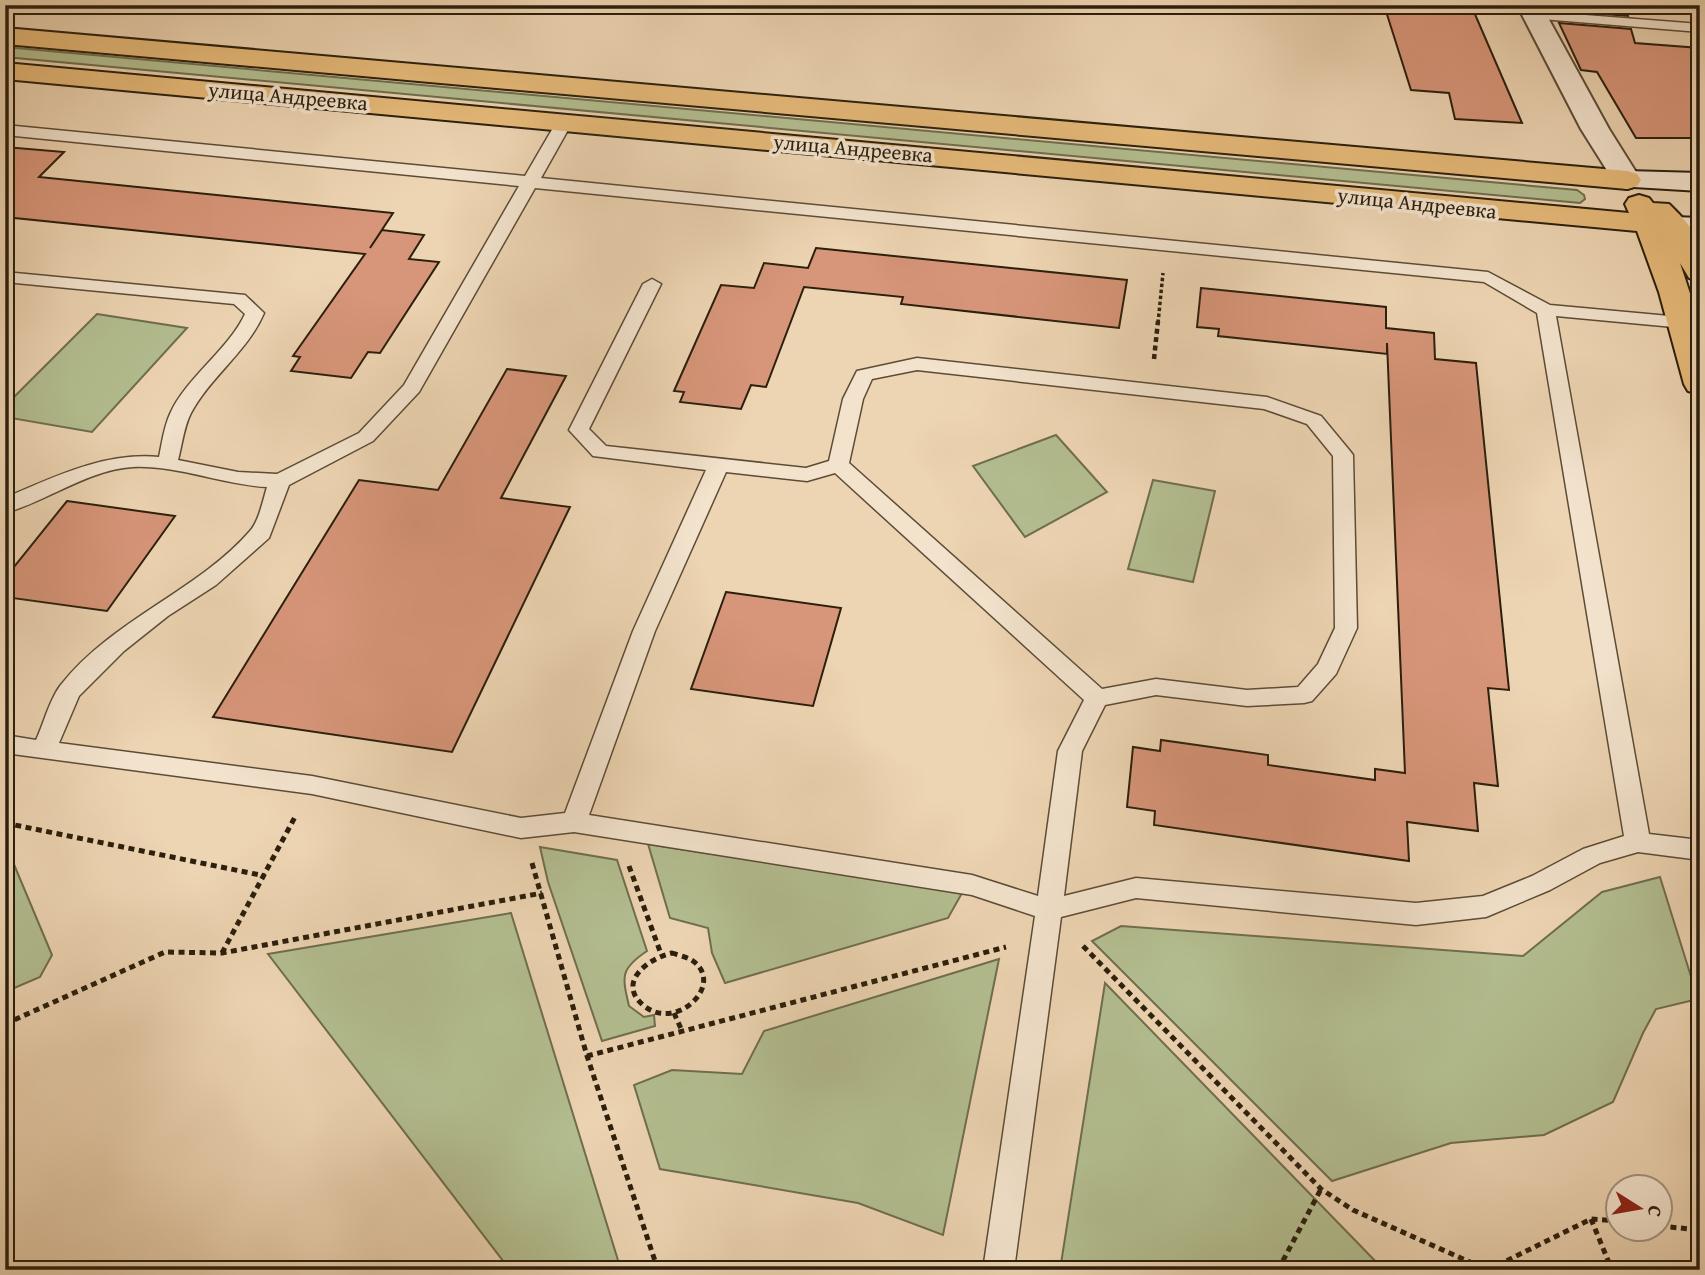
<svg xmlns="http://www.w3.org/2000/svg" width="1705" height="1275" font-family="'Gentium Book Plus',serif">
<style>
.green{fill:#b3be90;stroke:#6f6e4e;stroke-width:2}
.building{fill:#d79579;stroke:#2b1f0d;stroke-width:2}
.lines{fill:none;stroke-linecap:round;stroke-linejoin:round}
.lane-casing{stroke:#5c4c36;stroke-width:3}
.street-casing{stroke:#5c4c36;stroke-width:4}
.secondary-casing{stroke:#2b1f0d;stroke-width:4}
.primary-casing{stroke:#2b1f0d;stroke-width:4}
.path-far2{stroke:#2b1f0d;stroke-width:3.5;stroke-dasharray:3.5 2.5;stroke-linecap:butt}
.path-far1{stroke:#2b1f0d;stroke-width:4.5;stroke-dasharray:5 3.5;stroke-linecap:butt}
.path{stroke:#2b1f0d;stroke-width:5;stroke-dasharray:6 4.5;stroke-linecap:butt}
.lane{fill:#f3e3cd;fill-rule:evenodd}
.street{fill:#f3e3cd;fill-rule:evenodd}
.secondary{fill:#f3e3cd;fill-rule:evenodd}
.primary{fill:#e6ba79;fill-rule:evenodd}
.labels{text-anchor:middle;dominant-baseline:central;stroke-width:7;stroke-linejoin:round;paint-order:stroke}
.far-street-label{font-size:21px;fill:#2b1f0d;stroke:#f3e3cd}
</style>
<rect width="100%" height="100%" fill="#edd4b2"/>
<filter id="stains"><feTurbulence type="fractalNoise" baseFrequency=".00286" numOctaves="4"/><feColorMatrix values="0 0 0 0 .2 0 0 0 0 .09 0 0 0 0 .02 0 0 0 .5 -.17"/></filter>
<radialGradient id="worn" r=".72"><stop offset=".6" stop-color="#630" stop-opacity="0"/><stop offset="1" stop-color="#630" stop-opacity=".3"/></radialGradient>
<g class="green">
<polygon points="5,47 1577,190 1584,195 1585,199 1580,203 5,57"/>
<polygon points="97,314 187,328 92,432 5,417 5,406"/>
<polygon points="1056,435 1107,492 1025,537 973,466"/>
<polygon points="1153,480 1215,491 1193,582 1128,569"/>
<polygon points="5,843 52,955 40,977 5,992"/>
<polygon points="648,844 962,893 948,918 725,983 712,953 708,928 670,918"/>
<path d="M540,847L617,860L647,951C620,969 622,976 629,1006L644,1017L654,1015L655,1026L602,1041L548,882Z"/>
<polygon points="1660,877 1698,999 1656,1009 1643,1033 1613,1102 1544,1135 1451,1143 1332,1181 1092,941 1121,926 1523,956 1602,892"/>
<polygon points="511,913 621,1270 510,1270 268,954"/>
<polygon points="999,959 943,1235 858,1203 660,1169 634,1085 672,1070 742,1074 764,1031"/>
<polygon points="1105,983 1384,1270 1060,1270"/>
</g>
<g class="building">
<polygon points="1384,5 1471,5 1522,123 1455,119 1449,93 1411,90"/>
<polygon points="1551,5 1625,5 1628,16 1553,10"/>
<polygon points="1559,23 1631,29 1635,43 1700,48 1700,138 1636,138 1597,72 1581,70"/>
<polygon points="5,147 64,152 39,177 393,213 370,248 382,230 424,235 409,259 439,262 380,353 368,352 351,378 291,371 300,357 293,356 365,254 5,217"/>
<polygon points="816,248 1127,280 1119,328 901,304 903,297 804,287 766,387 751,385 741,409 680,402 684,392 674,391 721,285 754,288 764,263 808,268"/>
<polygon points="1201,288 1386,307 1386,328 1434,333 1435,359 1476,363 1509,690 1488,688 1498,786 1474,783 1478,831 1407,822 1409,861 1154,825 1155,811 1127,807 1133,747 1160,751 1161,740 1268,755 1268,765 1375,780 1375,769 1405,773 1387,343 1387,354 1218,336 1219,329 1197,327"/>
<polygon points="507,369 566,376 501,498 570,507 452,752 213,717 359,480 438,490"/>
<polygon points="67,501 175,516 107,611 5,597 5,578"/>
<polygon points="726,592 841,608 813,706 691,689"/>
</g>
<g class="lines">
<defs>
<g id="lane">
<polygon points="1534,11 1700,24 1700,32 1529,18 1527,15"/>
<path d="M565,116L573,121L541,178L1488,272L1550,305L1691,318L1693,322L1691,326L1684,328L1556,316L1649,834L1700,840V860L1638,852L1600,863L1550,890L1486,917L1416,925L1136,898L1061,917L1014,1270H983L1035,916L972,895L574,832L521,838L312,794L5,753V735L36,740C44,723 49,701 60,686C111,620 198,591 250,531C259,521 263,500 267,487C223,485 178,465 133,467C87,470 48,501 5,513V498C54,477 104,452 159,457C162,443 164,427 170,414C185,379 229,349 245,314L234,304L5,282V272L245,295L264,313C248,351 211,376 191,413C184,426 182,445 178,460L238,472L277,474L359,433L404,385L519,186L5,135V125L525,176L557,121ZM535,188L1484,282L1537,313L1624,836L1583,849L1532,876L1483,896L1416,903L1136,878L1064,896L1082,751L1105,705L1156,695L1247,706L1304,703L1312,701L1336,674L1357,628L1353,455L1350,451L1321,416L1267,397L917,358L857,371L843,399L829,461L806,468L606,446L589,429L661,284L652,279L643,284L569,430L593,456L706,470L633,631L565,813L521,818L312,776L59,743L79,696L124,651L168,616L216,585L269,538L289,485L373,441L419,392ZM917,370L1264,409L1307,424L1333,456L1335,628L1318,664L1298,687L1247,690L1156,679L1102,689L849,463L863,399L872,379ZM726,472L807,481L835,473L1084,700L1058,751L1038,896L972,875L589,815L655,631Z"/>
</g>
<polygon id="street" points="1517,5 1541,5 1609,129 1641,180 1637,186 1627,189 1617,186 1613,180 1581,129"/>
<g id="secondary">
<polygon points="1627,171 1700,173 1700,191 1617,186 1613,180 1617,174"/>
<polygon points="1675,217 1700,218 1700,236 1665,232 1660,226 1665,220"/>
</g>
<g id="primary">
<polygon points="5,28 1627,171 1637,174 1641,180 1637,186 1627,189 5,44"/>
<path d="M5,63L1629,213L1625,204L1629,198L1639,195L1649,198L1653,203L1669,204C1699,233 1700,241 1700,281L1689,278L1680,263L1700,324V394L1688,391L1684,384L1659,292L1637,231L5,79Z"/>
</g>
</defs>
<use href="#lane" class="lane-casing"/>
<use href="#street" class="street-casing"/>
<use href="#secondary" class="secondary-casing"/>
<use href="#primary" class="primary-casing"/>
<polyline class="path-far2" points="1158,323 1163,273"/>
<polyline class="path-far1" points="1154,359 1158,321"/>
<g class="path">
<polyline points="5,823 265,876"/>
<polyline points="532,863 587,1056 658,1270"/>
<polyline points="629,866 661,954"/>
<polyline points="1083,946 1321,1189 1353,1210 1488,1270"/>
<polyline points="222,953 295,817"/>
<path d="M672,953C678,955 687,957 693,961C726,985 675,1033 643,1005C616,982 649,958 672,953Z"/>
<polyline points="674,1013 682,1031"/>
<polyline points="5,1024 165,952 222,953 542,893"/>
<polyline points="587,1056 1006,947"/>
<polyline points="1591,1219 1612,1270"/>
<polyline points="1660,1226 1700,1230"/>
<polyline points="1278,1270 1321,1189"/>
<polyline points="1488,1270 1591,1219 1618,1221"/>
</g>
<use href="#lane" class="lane"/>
<use href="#street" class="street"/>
<use href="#secondary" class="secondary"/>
<use href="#primary" class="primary"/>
</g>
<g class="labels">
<g class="far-street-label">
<text transform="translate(288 96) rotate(5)">улица Андреевка</text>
<text transform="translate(853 148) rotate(5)">улица Андреевка</text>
<text transform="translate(1417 203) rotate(6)">улица Андреевка</text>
</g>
</g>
<rect width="1705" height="1275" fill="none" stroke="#edd4b2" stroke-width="28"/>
<rect x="7" y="7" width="1691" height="1261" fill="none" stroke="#2b1f0d" stroke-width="3.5"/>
<rect x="14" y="14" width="1677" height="1247" fill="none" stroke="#2b1f0d" stroke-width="2"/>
<g transform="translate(1639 1208) rotate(101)"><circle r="33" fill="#f3e3cd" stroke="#a39580" stroke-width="2"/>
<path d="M0-5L12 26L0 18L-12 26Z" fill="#8f2418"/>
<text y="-10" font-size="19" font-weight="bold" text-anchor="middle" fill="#2b1f0d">С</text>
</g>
<rect width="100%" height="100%" filter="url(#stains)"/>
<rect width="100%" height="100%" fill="url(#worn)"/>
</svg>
